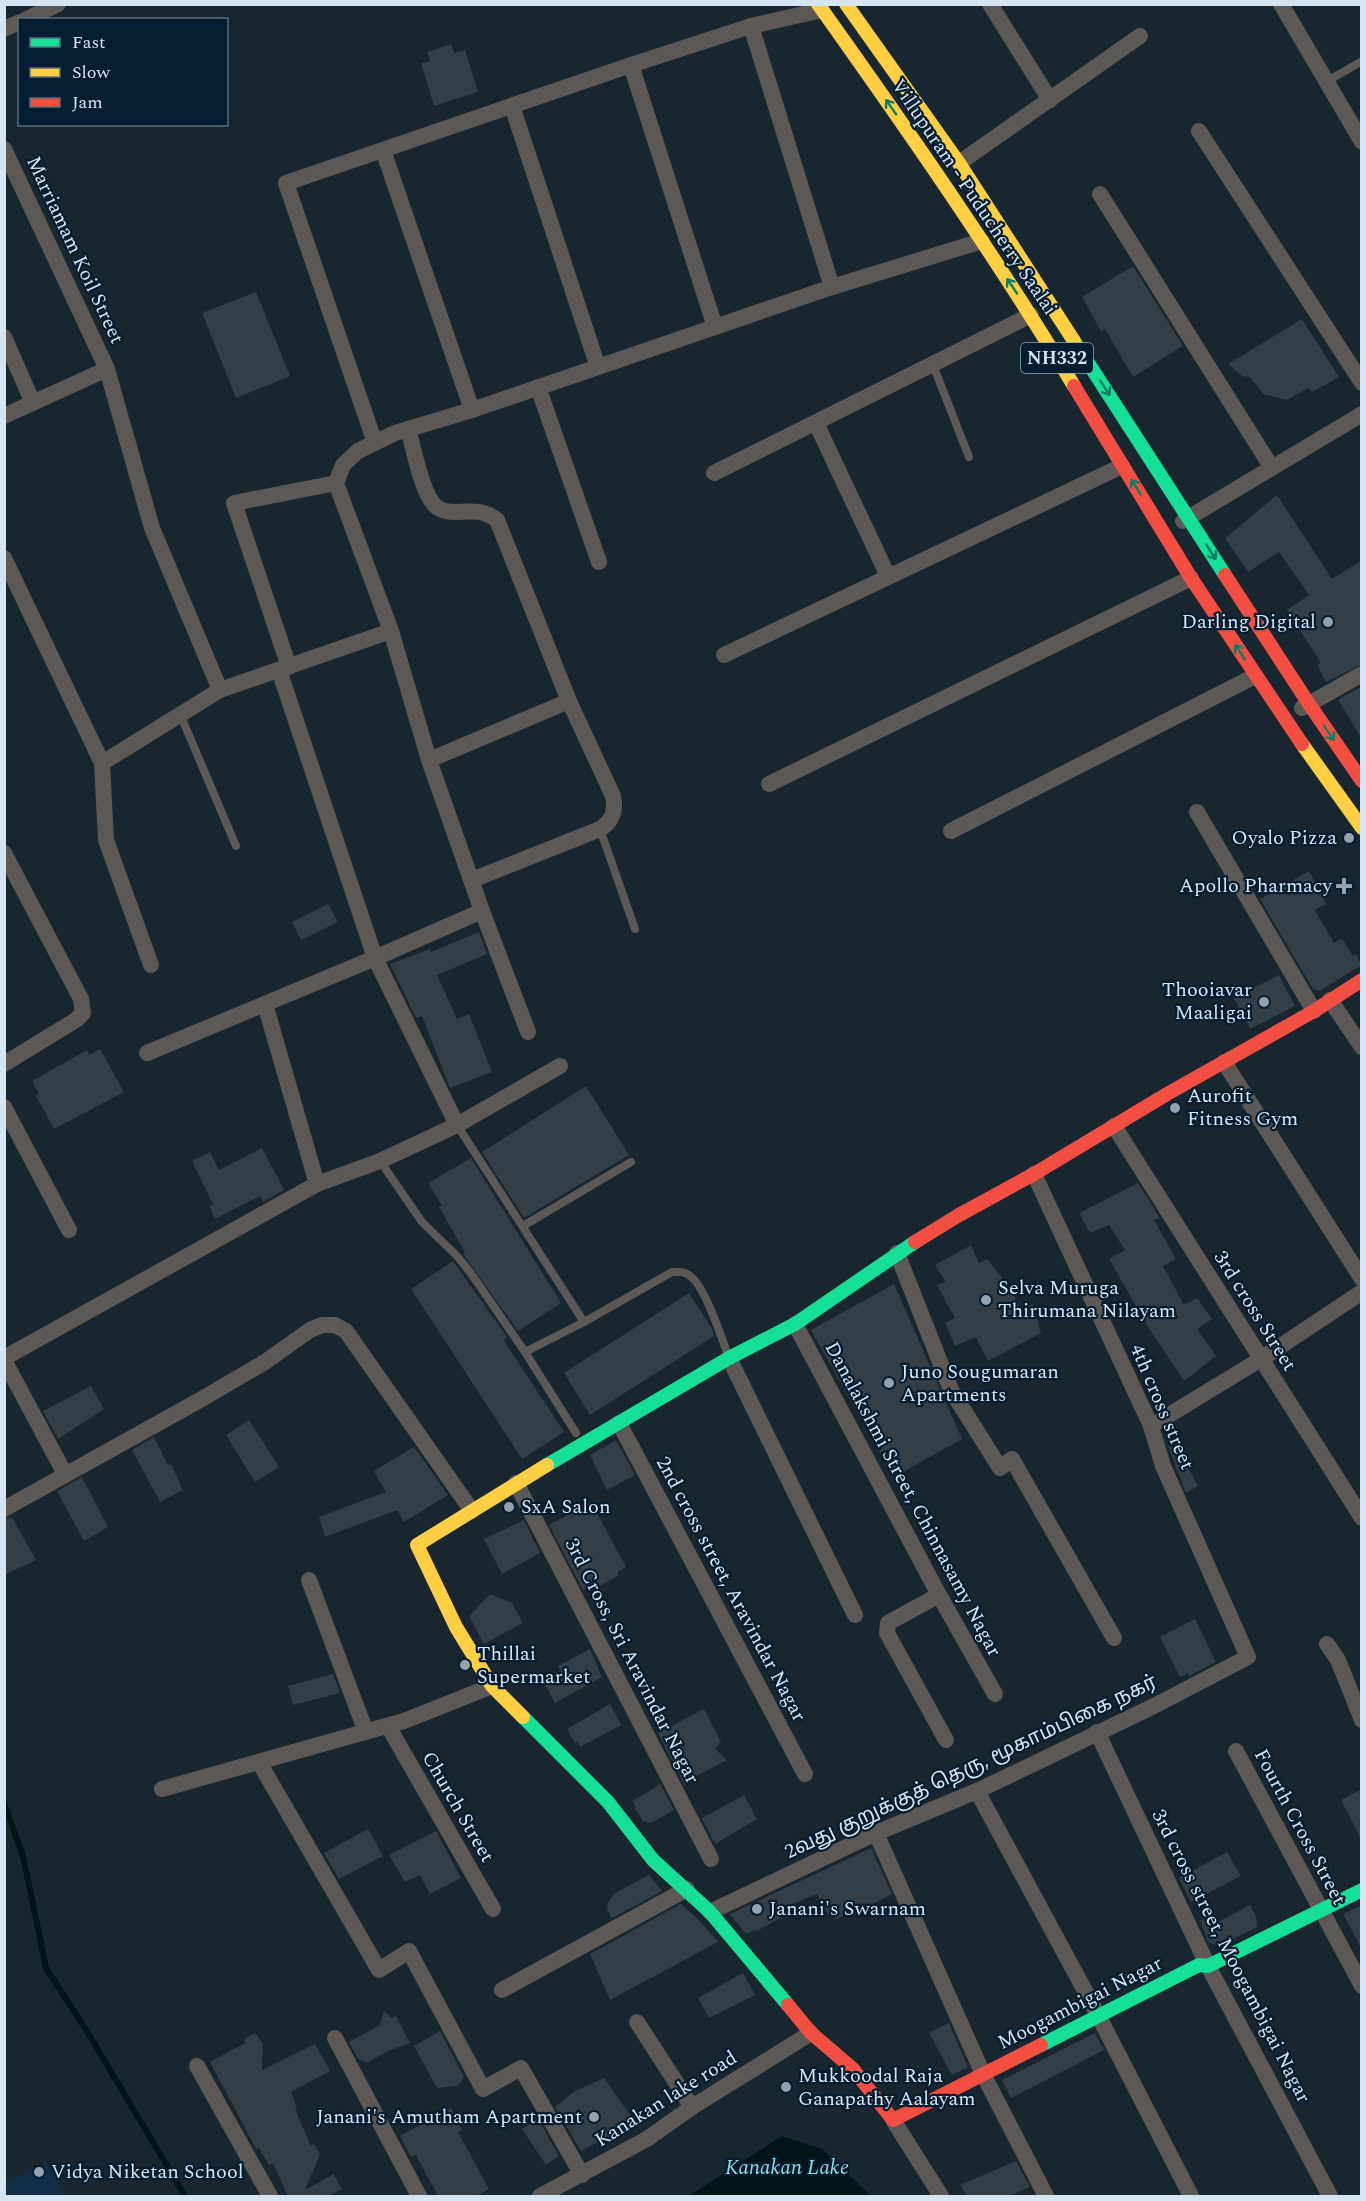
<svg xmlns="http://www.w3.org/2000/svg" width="1366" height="2201" font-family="Spectral,'Noto Sans Tamil',serif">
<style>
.built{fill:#112e45}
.water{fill:#021418}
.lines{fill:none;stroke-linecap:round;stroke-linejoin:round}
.stream{stroke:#021418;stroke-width:6}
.building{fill:#333e47}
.lane{stroke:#5c5855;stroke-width:8}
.street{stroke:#5c5855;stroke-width:16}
.fast{stroke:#16e098;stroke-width:14}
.slow{stroke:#ffcf43;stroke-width:14}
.jam{stroke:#f24e42;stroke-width:14}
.oneway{stroke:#0d7e64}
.poi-dot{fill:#94a2ae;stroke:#041d30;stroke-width:2}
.labels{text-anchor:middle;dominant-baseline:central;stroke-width:4.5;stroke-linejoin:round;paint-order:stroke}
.shield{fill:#041d30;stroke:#97a9b8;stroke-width:1.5}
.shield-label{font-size:18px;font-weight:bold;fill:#d6e5f2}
.street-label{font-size:20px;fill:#d6e5f2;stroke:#041d30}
.poi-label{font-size:20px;fill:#d6e5f2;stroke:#041d30;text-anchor:start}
.water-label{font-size:21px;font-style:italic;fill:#95d9e7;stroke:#041d30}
</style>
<rect width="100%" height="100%" fill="#182630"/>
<polygon class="built" points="47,2162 65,2196 5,2196 5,2183"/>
<polygon class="water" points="782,2136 822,2149 871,2196 689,2196"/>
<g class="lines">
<polyline class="stream" points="4,1803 23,1856 46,1968 88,2033 185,2196"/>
</g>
<g class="building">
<polygon points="451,44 454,53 465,50 478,92 434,106 421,63 430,61 427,52"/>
<polygon points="1133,266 1183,346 1133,377 1105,329 1101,331 1082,297"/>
<polygon points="256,292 290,376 236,398 202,313"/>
<polygon points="1302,319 1339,377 1312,392 1308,388 1287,400 1263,394 1250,377 1242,376 1228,364"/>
<polygon points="1277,495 1332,579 1362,560 1362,664 1326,682 1317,665 1321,663 1287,610 1309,595 1279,552 1248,572 1225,538"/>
<polygon points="1362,686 1362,739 1338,700"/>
<polygon points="1309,871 1326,904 1315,910 1334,943 1342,938 1353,956 1356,954 1362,966 1355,969 1320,991 1313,989 1260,899"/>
<polygon points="328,904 338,922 301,940 292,922"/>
<polygon points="479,932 487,954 437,975 457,1019 469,1014 492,1072 450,1088 422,1016 416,1018 390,964 430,949 431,952"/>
<polygon points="1279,975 1281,976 1279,975 1295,1006 1250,1029 1234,998"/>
<polygon points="100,1049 124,1092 54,1129 36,1096 39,1094 32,1081 87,1050 89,1055"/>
<polygon points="586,1086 629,1155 524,1218 482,1152"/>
<polygon points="262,1148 284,1190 263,1202 260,1196 215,1219 209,1206 213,1204 192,1161 210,1152 219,1170"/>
<polygon points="471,1158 561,1303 518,1331 463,1254 465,1252 439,1207 442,1206 428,1183"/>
<polygon points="1138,1183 1160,1218 1154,1220 1176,1259 1163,1266 1184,1305 1197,1298 1212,1319 1197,1329 1216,1356 1184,1381 1148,1327 1109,1259 1125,1250 1109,1225 1090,1233 1079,1213"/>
<polygon points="971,1245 979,1263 987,1259 1010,1288 1021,1309 1033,1304 1041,1333 988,1361 976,1337 955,1346 945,1323 955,1318 937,1285 946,1282 935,1265"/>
<polygon points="453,1261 507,1337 504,1340 506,1344 564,1432 522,1459 411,1289"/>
<polygon points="894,1284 962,1439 894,1477 811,1330"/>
<polygon points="689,1293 711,1327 714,1336 590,1415 564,1373"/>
<polygon points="91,1386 104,1409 58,1439 43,1411"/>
<polygon points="249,1420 279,1467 255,1482 226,1435"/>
<polygon points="154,1437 168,1465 171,1464 183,1490 160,1502 132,1450"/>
<polygon points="616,1440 635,1475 607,1490 590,1455"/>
<polygon points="1175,1443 1198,1486 1186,1493 1168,1446"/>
<polygon points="414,1447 448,1495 404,1522 397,1510 325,1537 319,1517 386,1492 374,1471"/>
<polygon points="82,1477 108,1527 84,1541 57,1491"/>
<polygon points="591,1502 626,1567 618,1572 618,1576 594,1589 591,1586 583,1590 549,1525"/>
<polygon points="12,1517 36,1560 4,1575 4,1519"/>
<polygon points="524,1520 540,1553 502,1574 484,1539"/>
<polygon points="490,1594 512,1603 523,1623 484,1644 469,1616"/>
<polygon points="1195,1619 1216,1662 1189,1676 1188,1673 1180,1677 1160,1637"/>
<polygon points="590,1649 602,1677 555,1703 541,1677 561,1671 558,1666"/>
<polygon points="333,1674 340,1693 293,1705 288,1686"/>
<polygon points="610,1704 621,1725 580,1747 578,1741 575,1743 567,1729"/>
<polygon points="704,1709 721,1742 715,1749 727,1760 691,1779 690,1783 685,1786 658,1733"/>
<polygon points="660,1783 674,1810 651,1823 643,1821 637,1811 634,1809 636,1808 632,1801 653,1789"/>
<polygon points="1362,1789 1362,1841 1341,1800"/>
<polygon points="744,1795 757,1819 715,1844 702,1818"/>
<polygon points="368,1829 383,1856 339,1879 324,1853"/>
<polygon points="436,1831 461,1878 430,1894 420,1875 405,1882 389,1855"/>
<polygon points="871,1848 892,1894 871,1905 870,1903 835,1920 833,1916 830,1917 817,1894 788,1906 785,1915 757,1931 755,1930 746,1934 730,1914"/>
<polygon points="1227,1852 1241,1876 1191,1902 1179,1878"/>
<polygon points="649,1875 662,1891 612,1918 607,1910 608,1902 615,1893"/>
<polygon points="681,1904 700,1921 718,1942 610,2000 590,1954"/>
<polygon points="1250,1905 1256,1916 1257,1927 1219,1946 1208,1942 1200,1920 1218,1922"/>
<polygon points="1362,1905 1362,1949 1343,1914"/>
<polygon points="743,1973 755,1995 709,2018 698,1998"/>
<polygon points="384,2011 391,2018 396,2016 410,2043 388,2051 367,2063 358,2059 349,2042 380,2025"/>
<polygon points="949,2023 968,2067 952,2075 929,2033"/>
<polygon points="440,2031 464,2077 460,2084 456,2086 437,2088 414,2046"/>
<polygon points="255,2033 263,2044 262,2070 315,2044 330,2071 291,2092 297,2108 295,2109 311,2146 314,2144 320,2154 305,2190 334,2174 342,2189 328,2196 288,2196 273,2163 269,2165 259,2148 256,2149 210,2062 245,2043 244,2039"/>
<polygon points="1095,2033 1104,2050 1011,2098 1002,2080"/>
<polygon points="604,2078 635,2122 581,2151 555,2107 575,2091"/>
<polygon points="451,2108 462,2130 458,2132 489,2189 476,2196 438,2196 416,2155 411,2157 400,2136"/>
<polygon points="538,2119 559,2156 546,2165 522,2129"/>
<polygon points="1016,2161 1030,2187 1009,2196 967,2196 960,2185"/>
</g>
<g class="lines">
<g class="lane">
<polyline points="1326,82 1362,61"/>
<polyline points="933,365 969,457"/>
<polyline points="180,714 236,846"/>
<polyline points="600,829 635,929"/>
<polyline points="457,1125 584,1322"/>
<polyline points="380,1161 422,1222 457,1256 470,1272 525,1352 576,1433"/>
<polyline points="523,1226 631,1162"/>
<path d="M525,1352L584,1322L672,1272C679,1272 684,1271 690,1276C705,1286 722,1339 729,1358"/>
</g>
<g class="street">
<polyline points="990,4 1050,100"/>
<polyline points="1281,4 1362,142"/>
<polyline points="25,20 58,4"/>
<polyline points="751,26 832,287"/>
<polyline points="4,29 20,22"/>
<polyline points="631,65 715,327"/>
<polyline points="512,106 598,367"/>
<polyline points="1199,131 1362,383"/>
<polyline points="4,149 107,369 152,528 220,690 391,631"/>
<polyline points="383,150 472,410"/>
<polyline points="959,163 1140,36"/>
<polyline points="1100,194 1272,468"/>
<polyline points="4,337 33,403"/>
<polyline points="538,387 599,562"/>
<polyline points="4,416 107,369"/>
<polyline points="816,423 888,576"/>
<path d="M408,429C414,448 422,498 438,508C443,511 451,512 456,512C472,511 484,510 497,520L569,701L613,796C616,810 613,821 600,829L472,880"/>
<polyline points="375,443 286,183 631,65 751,26 822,10"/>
<polyline points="714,473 1031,315"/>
<polyline points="336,483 391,631 429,760 482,911 528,1032"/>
<polyline points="1183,521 1362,414"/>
<polyline points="4,558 102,763 106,840 151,965"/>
<polyline points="724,655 1122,466"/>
<polyline points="289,667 234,503 336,483 343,465 358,451 395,433 472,410 832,287 982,241"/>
<polyline points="279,670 375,958 457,1125"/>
<polyline points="1302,708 1362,674"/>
<polyline points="429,760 569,701"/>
<polyline points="102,763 220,690"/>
<polyline points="769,784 1191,578"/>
<polyline points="1197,812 1314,1011"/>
<polyline points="951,831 1255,676"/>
<polyline points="4,853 81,999 83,1013 76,1020 4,1064"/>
<polyline points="1330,1000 1362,1047"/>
<polyline points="147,1053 375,958 482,911"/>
<polyline points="1224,1062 1362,1279"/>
<polyline points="4,1107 69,1230"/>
<polyline points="1114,1126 1362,1518"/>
<polyline points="317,1184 380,1161 457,1125 560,1066"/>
<polyline points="897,1253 951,1390 1000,1468 1012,1459 1114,1638"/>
<polyline points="795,1324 939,1595 995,1694"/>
<polyline points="4,1358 317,1184 265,1004"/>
<polyline points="729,1358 855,1615"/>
<polyline points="4,1360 65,1474"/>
<polyline points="619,1423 805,1774"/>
<polyline points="1151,1426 1261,1359 1362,1292"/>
<polyline points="516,1483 711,1859"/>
<polyline points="4,1509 200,1400 265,1362 310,1330 322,1325 335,1325 346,1331 472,1511"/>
<polyline points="309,1580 366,1732"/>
<polyline points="939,1595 888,1623 887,1633 946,1740"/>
<polyline points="1327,1644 1338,1660 1362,1720"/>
<polyline points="388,1726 493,1909"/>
<polyline points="1097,1732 1208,1966 1330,2196"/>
<polyline points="1236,1751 1362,1986"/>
<polyline points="259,1762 379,1970 409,1951 483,2089 521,2068 582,2175"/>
<polyline points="162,1789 404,1721 492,1686"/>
<polyline points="977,1791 1098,2015 1191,2196"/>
<polyline points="876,1833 983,2074 1046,2196"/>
<polyline points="710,1912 876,1833 977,1791 1154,1706 1248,1657 1163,1466 1151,1426 1034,1174"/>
<polyline points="502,1990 687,1889"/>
<polyline points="637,2022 692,2107"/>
<polyline points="335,2038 419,2196"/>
<polyline points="197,2066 270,2196"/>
<polyline points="893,2120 941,2196"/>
<polyline points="540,2196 647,2139 692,2107 811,2033"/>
</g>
<g class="fast">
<polyline points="1074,341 1225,575"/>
<polyline points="547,1465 729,1358 795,1324 915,1242"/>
<polyline points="523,1717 608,1802 653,1860 710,1912 788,2005"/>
<polyline points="1041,2045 1199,1965 1208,1966 1362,1890"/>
</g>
<g class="slow">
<path d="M818,4C907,129 994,254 1074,386"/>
<polyline points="846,4 959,163 1074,341"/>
<polyline points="1302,744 1362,828"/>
<polyline points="523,1717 492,1686 456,1627 417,1545 547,1465"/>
</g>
<g class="jam">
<polyline points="1074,386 1191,578 1302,744"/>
<polyline points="1225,575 1309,704 1362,781"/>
<polyline points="915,1242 959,1215 1034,1174 1167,1094 1314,1011 1362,980"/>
<polyline points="788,2005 811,2033 853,2069 893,2120 1041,2045"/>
</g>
</g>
<defs><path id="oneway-shaft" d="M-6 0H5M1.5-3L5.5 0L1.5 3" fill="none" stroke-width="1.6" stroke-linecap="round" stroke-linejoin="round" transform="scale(1.5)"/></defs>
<g class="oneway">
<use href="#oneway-shaft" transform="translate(891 107) rotate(-125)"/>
<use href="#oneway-shaft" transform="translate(1012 286) rotate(-124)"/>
<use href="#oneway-shaft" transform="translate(1105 388) rotate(57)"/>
<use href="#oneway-shaft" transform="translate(1136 487) rotate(-122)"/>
<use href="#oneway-shaft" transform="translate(1211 552) rotate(57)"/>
<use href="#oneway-shaft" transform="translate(1240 652) rotate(-123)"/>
<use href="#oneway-shaft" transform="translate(1329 733) rotate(55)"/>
</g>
<g class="poi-dot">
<circle cx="1328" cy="622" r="6"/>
<circle cx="1349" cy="838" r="6"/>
<path d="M1341 877h6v6h6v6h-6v6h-6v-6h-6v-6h6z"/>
<circle cx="1264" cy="1002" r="6"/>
<circle cx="1175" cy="1108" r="6"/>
<circle cx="986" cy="1300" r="6"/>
<circle cx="889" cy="1383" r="6"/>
<circle cx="509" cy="1507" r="6"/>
<circle cx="465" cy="1665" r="6"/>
<circle cx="757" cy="1909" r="6"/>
<circle cx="786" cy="2087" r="6"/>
<circle cx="594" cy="2117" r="6"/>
<circle cx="39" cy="2172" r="6"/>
</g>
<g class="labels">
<rect class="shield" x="1021" y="343" width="72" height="30" rx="4.5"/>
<g class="shield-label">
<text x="1057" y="358">NH332</text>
</g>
<g class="street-label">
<text transform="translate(974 197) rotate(56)">Villupuram - Puducherry Saalai</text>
<text transform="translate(75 250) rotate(65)">Marriamam Koil Street</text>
<text transform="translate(1255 1311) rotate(58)">3rd cross Street</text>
<text transform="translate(1162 1407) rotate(67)">4th cross street</text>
<text transform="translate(913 1499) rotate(62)">Danalakshmi Street, Chinnasamy Nagar</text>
<text transform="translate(731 1589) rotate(62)">2nd cross street, Aravindar Nagar</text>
<text transform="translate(632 1661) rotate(63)">3rd Cross, Sri Aravindar Nagar</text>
<text transform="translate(971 1767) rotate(-25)">2வது குறுக்குத் தெரு, மூகாம்பிகை நகர்</text>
<text transform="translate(458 1807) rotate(60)">Church Street</text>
<text transform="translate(1300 1827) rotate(62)">Fourth Cross Street</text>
<text transform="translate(1231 1956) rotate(63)">3rd cross street, Moogambigai Nagar</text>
<text transform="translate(1080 2003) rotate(-27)">Moogambigai Nagar</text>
<text transform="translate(666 2099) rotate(-32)">Kanakan lake road</text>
</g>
<g class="poi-label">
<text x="1316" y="622" text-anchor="end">Darling Digital</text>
<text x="1337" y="838" text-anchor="end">Oyalo Pizza</text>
<text x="1332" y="886" text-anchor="end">Apollo Pharmacy</text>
<text x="1252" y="990" text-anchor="end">Thooiavar<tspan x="1252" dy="23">Maaligai</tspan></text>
<text x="1187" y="1096">Aurofit<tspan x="1187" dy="23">Fitness Gym</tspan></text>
<text x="998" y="1288">Selva Muruga<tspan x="998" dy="23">Thirumana Nilayam</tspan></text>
<text x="901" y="1372">Juno Sougumaran<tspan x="901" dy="23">Apartments</tspan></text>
<text x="521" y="1507">SxA Salon</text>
<text x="477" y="1654">Thillai<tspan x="477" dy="23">Supermarket</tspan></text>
<text x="769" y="1909">Janani's Swarnam</text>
<text x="798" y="2076">Mukkoodal Raja<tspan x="798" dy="23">Ganapathy Aalayam</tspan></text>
<text x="582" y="2117" text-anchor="end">Janani's Amutham Apartment</text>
<text x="51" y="2172">Vidya Niketan School</text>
</g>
<g class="water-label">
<text x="787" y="2168">Kanakan Lake</text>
</g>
</g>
<rect width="1366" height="2201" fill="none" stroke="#d6e5f2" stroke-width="12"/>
<rect x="18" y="18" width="210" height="108" fill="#041d30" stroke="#586d7e" stroke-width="1.5"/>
<rect x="30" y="38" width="30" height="9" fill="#16e098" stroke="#586d7e" stroke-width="1.5"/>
<text x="72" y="48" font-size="18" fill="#d6e5f2">Fast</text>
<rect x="30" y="68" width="30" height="9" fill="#ffcf43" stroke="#586d7e" stroke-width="1.5"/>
<text x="72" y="78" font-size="18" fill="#d6e5f2">Slow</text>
<rect x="30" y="98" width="30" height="9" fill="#f24e42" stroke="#586d7e" stroke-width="1.5"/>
<text x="72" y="108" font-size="18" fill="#d6e5f2">Jam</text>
</svg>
